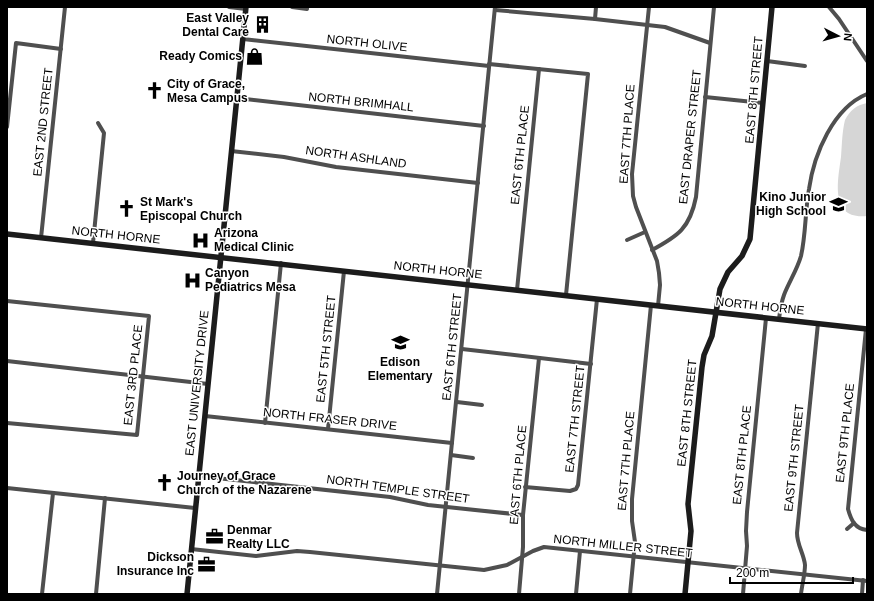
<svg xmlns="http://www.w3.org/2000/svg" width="874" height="601" font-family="Helvetica,sans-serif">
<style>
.garden{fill:#d6d6d6}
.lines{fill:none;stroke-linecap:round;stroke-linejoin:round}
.street{stroke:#4f4f4f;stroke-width:4}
.secondary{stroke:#1c1c1c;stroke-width:5.5}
.labels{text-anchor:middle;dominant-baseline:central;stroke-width:3;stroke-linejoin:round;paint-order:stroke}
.poi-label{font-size:12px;font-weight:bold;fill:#000;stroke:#fff;text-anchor:start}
.street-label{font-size:12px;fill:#000;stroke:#fff}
</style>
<rect width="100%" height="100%" fill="#fff"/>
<path class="garden" d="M867,103V216C829,220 838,180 841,157C842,145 842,132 845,120C850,110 857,105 867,103Z"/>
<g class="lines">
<g class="street">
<polyline points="229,7 246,9"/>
<polyline points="292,7 307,9 307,7"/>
<polyline points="649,7 632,174 633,196 636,207 657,261 659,273 660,285 658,306"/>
<polyline points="829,7 839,19 867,61"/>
<polyline points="495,10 595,19 665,27 710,43"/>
<polyline points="595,19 596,7"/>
<polyline points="243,39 489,66"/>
<polyline points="767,61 805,66"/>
<polyline points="489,64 588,74 566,295"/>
<polyline points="705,97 763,103"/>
<polyline points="237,98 484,126"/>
<polyline points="7,127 16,43 61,49"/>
<polyline points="231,151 284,157 336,167 478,183"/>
<polyline points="41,238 65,7"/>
<polyline points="627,240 645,232"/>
<polyline points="93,243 104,133 98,123"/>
<path d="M652,250C678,236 690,228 696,197L714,7"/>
<polyline points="517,290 539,69"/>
<polyline points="7,301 149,316 137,435 7,423"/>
<path d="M779,319C780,311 781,303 784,295C789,282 797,270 801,256C806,234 805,211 809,189C814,154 833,108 867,94"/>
<path d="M866,329L848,509C851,520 855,529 867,530"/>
<polyline points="462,349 591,364"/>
<polyline points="7,361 208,384"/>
<polyline points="457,402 482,405"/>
<polyline points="205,416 452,443"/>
<polyline points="265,423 281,263"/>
<polyline points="328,429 344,271"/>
<polyline points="451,455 473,458"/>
<polyline points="198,476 390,497 428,505 523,515"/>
<polyline points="525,487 570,491 576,489 578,485 597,299"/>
<polyline points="7,488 195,508"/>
<polyline points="847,529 854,523"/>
<polyline points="191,549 256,556 297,551 310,552 484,570 507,565 533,551 544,547 867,581"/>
<polyline points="42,594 53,493"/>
<polyline points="96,594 105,498"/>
<polyline points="437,594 495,7"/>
<polyline points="519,594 523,547 523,515 539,358"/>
<polyline points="576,594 580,551"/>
<polyline points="630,594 635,542 632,521 632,499 651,305"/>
<polyline points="743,594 747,546 746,531 747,512 766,318"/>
<path d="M801,594C802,585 805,574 805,565C804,554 797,545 797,533L818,323"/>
<polyline points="862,594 863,580"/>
</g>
<g class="secondary">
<polyline points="7,234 867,329"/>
<polyline points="187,594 246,7"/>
<polyline points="685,594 691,531 688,504 702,367 704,355 712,336 720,289 728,272 742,256 750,239 772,7"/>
</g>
</g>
<defs>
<symbol id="building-bare" viewBox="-9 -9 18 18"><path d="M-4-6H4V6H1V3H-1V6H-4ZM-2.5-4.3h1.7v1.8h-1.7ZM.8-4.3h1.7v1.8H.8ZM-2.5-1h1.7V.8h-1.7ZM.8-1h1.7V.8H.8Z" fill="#000" stroke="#fff" stroke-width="2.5" paint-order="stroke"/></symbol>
<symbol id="shop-bare" viewBox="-9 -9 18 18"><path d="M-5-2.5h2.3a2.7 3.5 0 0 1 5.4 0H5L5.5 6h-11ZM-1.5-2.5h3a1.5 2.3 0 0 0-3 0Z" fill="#000" stroke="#fff" stroke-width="2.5" paint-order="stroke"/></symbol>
<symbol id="church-bare" viewBox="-9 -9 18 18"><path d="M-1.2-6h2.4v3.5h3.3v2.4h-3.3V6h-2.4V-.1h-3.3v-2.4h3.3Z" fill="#000" stroke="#fff" stroke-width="2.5" paint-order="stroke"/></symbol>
<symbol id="school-bare" viewBox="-9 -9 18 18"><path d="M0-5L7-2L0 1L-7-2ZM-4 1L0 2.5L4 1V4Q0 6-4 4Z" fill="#000" stroke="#fff" stroke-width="2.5" paint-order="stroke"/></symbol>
<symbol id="hospital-bare" viewBox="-9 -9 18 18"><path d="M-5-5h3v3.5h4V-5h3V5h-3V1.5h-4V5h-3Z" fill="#000" stroke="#fff" stroke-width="2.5" paint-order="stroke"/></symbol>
<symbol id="office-bare" viewBox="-9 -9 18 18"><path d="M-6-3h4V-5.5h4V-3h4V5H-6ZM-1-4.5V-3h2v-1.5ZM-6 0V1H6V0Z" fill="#000" stroke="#fff" stroke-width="2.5" paint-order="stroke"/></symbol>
</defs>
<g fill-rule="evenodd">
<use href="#building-bare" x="250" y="12" width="25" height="25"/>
<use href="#shop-bare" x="242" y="44" width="25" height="25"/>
<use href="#church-bare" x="142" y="78" width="25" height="25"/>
<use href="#school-bare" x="826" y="192" width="25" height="25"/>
<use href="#church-bare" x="114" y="196" width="25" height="25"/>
<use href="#hospital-bare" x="188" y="228" width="25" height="25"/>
<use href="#hospital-bare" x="180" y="268" width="25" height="25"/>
<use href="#school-bare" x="388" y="330" width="25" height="25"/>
<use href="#church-bare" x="152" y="470" width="25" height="25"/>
<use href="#office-bare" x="202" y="524" width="25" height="25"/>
<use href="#office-bare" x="194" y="552" width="25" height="25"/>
</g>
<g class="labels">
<g class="poi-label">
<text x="249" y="18" text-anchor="end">East Valley<tspan x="249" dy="14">Dental Care</tspan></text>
<text x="242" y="56" text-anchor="end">Ready Comics</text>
<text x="167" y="84">City of Grace,<tspan x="167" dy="14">Mesa Campus</tspan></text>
<text x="826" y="197" text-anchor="end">Kino Junior<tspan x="826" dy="14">High School</tspan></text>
<text x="140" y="202">St Mark's<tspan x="140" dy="14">Episcopal Church</tspan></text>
<text x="214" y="233">Arizona<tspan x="214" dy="14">Medical Clinic</tspan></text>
<text x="205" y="273">Canyon<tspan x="205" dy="14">Pediatrics Mesa</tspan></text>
<text x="400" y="362" text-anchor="middle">Edison<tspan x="400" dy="14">Elementary</tspan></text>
<text x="177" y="476">Journey of Grace<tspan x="177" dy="14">Church of the Nazarene</tspan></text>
<text x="227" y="530">Denmar<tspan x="227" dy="14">Realty LLC</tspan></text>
<text x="194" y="557" text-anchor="end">Dickson<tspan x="194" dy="14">Insurance Inc</tspan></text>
</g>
<g class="street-label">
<text transform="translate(367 43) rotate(6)">NORTH OLIVE</text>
<text transform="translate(754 90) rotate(-85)">EAST 8TH STREET</text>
<text transform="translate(361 102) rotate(6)">NORTH BRIMHALL</text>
<text transform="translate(43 122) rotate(-84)">EAST 2ND STREET</text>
<text transform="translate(627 134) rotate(-86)">EAST 7TH PLACE</text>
<text transform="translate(690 137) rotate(-84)">EAST DRAPER STREET</text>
<text transform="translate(520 155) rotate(-84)">EAST 6TH PLACE</text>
<text transform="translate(356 157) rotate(8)">NORTH ASHLAND</text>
<text transform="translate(116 235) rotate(6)">NORTH HORNE</text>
<text transform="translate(438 270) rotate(6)">NORTH HORNE</text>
<text transform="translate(760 306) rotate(6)">NORTH HORNE</text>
<text transform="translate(452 347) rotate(-84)">EAST 6TH STREET</text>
<text transform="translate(326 349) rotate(-84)">EAST 5TH STREET</text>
<text transform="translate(133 375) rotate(-84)">EAST 3RD PLACE</text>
<text transform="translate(197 383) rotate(-84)">EAST UNIVERSITY DRIVE</text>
<text transform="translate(687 413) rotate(-84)">EAST 8TH STREET</text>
<text transform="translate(330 419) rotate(6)">NORTH FRASER DRIVE</text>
<text transform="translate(575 419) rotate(-84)">EAST 7TH STREET</text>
<text transform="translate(845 433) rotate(-84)">EAST 9TH PLACE</text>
<text transform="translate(742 455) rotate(-84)">EAST 8TH PLACE</text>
<text transform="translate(794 458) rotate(-84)">EAST 9TH STREET</text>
<text transform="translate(626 461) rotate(-85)">EAST 7TH PLACE</text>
<text transform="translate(518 475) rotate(-85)">EAST 6TH PLACE</text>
<text transform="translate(398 489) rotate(8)">NORTH TEMPLE STREET</text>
<text transform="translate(623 546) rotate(6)">NORTH MILLER STREET</text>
</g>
</g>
<rect width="874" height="601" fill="none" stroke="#000000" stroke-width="16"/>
<g transform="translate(838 36) rotate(96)" stroke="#ffffff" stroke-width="3" paint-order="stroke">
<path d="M0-3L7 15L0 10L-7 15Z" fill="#000000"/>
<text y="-6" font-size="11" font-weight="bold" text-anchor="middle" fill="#000000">N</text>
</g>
<path d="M730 577v6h123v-6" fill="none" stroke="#000000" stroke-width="2"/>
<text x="736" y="577" font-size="12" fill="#000000" stroke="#ffffff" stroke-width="3" paint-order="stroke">200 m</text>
</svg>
